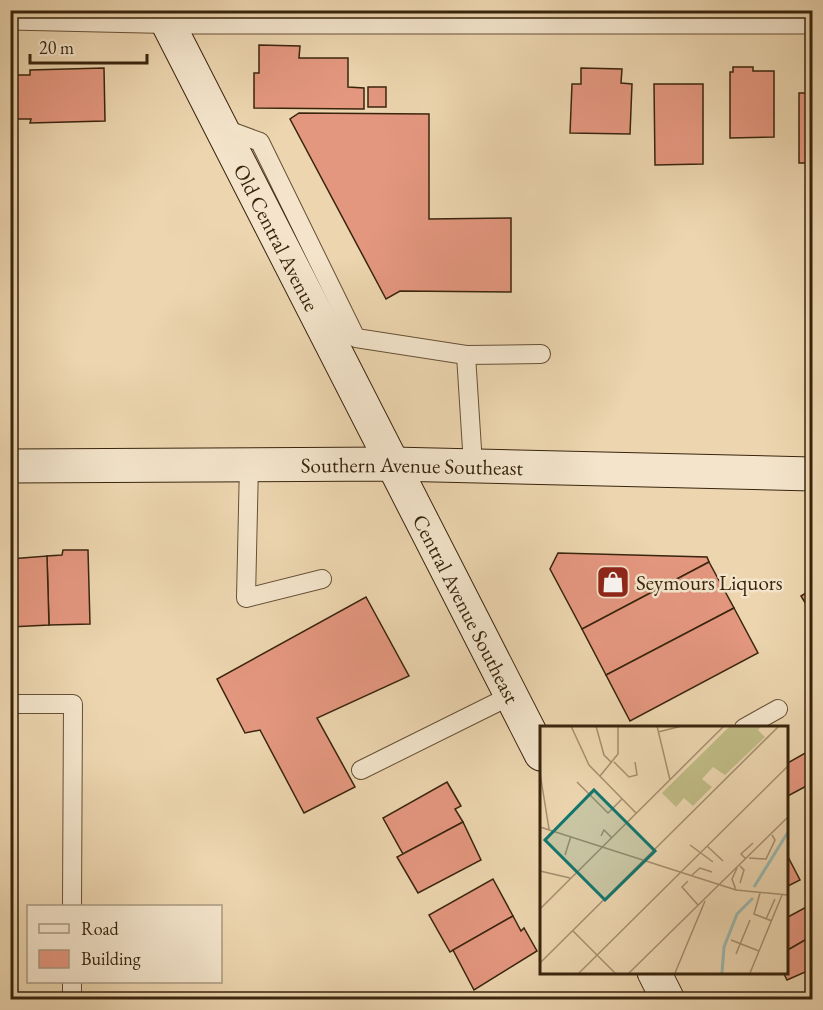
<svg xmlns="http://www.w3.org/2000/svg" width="823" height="1010" font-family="'EB Garamond',serif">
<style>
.building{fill:#e4977f;stroke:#39250d;stroke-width:1.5}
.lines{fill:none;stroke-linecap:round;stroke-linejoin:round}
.service-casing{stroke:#665136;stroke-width:20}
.minor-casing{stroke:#665136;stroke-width:35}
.secondary-casing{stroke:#39250d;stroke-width:35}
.service{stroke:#f3e4cb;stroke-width:18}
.minor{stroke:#f3e4cb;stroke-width:33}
.secondary{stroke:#f3e4cb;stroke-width:33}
.labels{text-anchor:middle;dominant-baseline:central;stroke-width:5;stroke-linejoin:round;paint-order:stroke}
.street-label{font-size:21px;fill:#39250d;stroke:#f3e4cb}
.poi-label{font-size:21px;fill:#39250d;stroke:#f3e4cb;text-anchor:start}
.inset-river{fill:none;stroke:#99b8b0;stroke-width:3}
.inset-road{fill:none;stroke:#a48f6e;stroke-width:1.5}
.view{fill:#0f766e;fill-opacity:0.15;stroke:#0f766e;stroke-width:3}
.inset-edge{fill:none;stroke:#39250d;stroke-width:3}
</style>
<rect width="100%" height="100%" fill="#ecd5af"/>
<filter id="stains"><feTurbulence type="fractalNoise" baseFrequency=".00333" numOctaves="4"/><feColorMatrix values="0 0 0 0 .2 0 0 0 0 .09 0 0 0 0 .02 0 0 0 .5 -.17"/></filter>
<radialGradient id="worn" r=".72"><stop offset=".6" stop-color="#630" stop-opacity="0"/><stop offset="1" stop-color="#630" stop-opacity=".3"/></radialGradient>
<g class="building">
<polygon points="259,45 300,46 299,58 348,58 348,87 364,88 364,109 254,108 254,73 259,73"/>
<polygon points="733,67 753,67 753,71 774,71 774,137 730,138 730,72 733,72"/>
<polygon points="104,68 105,121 30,123 31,119 13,119 12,75 30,75 30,70"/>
<polygon points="581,68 622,69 621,83 632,84 630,134 570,133 572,84 581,84"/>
<polygon points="654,84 703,84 703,164 655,165"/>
<rect x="368" y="87" width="18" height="20"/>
<rect x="799" y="93" width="13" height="70"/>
<polygon points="299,113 429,114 429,219 511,218 511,292 400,291 386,299 290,119"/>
<polygon points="63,550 88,550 90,624 49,625 47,556 62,555"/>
<polygon points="558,553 707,557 709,562 582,629 550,569"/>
<polygon points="47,556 49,625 10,627 10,559"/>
<polygon points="709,562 734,608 606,675 582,629"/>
<polygon points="812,589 812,614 801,596"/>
<polygon points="366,597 409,676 317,718 355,787 304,813 260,730 245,733 217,679"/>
<polygon points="734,608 758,653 630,721 606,675"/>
<polygon points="807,752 812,763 812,783 786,797 786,764"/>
<polygon points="447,782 461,806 455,809 463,822 403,854 383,818"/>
<polygon points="463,822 481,860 418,893 397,857"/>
<polygon points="786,853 800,880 786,887"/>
<polygon points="493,879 513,916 450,952 429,915"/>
<polygon points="812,904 812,936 788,950 786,918"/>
<polygon points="513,916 521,931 524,928 537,951 474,990 453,950"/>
<polygon points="812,936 812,969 787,980 783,972 786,972 786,951"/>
</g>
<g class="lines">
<defs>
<g id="service">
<polyline points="222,128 260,142 356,338 466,355 541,354"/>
<polyline points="466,355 473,465"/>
<polyline points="249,464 246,598 322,579"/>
<polyline points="10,704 73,704 72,906"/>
<polyline points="744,728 778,709"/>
<polyline points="361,770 510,696"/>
<polyline points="72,1000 72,982"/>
</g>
<polyline id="minor" points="10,13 189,17 812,17"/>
<g id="secondary">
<path id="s1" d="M161,10L541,754"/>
<path id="s2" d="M10,466L392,464L812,474"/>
<polyline points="654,972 668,1000"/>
</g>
</defs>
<use href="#service" class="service-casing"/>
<use href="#minor" class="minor-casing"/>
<use href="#secondary" class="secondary-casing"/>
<use href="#service" class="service"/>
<use href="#minor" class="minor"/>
<use href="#secondary" class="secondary"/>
</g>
<defs>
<symbol id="shop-square" viewBox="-11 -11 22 22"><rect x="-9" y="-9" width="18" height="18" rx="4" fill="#8f2418" stroke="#f3e4cb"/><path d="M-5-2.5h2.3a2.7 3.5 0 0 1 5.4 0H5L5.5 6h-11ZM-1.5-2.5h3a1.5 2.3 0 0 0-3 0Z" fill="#fff"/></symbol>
</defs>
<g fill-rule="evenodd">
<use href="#shop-square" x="594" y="563" width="38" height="38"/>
</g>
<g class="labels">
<g class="street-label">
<text stroke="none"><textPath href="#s1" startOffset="255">Old Central Avenue</textPath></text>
<text stroke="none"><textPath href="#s2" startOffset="402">Southern Avenue Southeast</textPath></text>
<text stroke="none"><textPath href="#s1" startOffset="672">Central Avenue Southeast</textPath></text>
</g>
<g class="poi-label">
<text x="636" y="582">Seymours Liquors</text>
</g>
</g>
<g transform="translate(540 726)">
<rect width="248" height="248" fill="#ecd5af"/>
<path d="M190,0H222L218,4L225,11L185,49L173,41L162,53L172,61L153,80L144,72L136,81L122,67Z" fill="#bfbb85"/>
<path class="inset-river" d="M214,161L248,106M182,247L184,221L197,188L213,172"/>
<path class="inset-road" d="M31,0L49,39L96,87M56,0L64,29L72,37M117,0L130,54M118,6L142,0M74,36L89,51L97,49L95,36M0,47L9,103M60,50L78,28V0M37,56L68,87L82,73M0,101L196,164L248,169M61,110L64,104L72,112M150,119L173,136M167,120L183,135M25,129L31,110M209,132L226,133L235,114L232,109M206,133L201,128L213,117M200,140L204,144L200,157M0,145L30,152M152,149L160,142L172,146M148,155L142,161L158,179M196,164L192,153L197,142M220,167L214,188L232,195M0,183L184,0M226,193L235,173M33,205L75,247M191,214L219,225M196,228L210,194M0,237L239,0M39,247L248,40M89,247L248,91M135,247L165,175M210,247L242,169"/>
<path class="view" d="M54,64L115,125L65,174L5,114Z"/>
<rect width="248" height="248" class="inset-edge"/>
</g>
<rect width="823" height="1010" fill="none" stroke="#ecd5af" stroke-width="36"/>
<rect x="12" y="12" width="799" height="986" fill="none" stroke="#39250d" stroke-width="3"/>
<rect x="18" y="18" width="787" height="974" fill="none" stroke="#39250d" stroke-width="1.5"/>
<rect x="27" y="905" width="195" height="78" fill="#f3e4cb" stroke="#a9987f" stroke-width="1.5"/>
<rect x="39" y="924" width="30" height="9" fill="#f3e4cb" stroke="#a9987f" stroke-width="1.5"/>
<text x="81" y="935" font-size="18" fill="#39250d">Road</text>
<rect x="39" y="950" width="30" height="18" fill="#e4977f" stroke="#a9987f" stroke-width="1.5"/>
<text x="81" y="965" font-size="18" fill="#39250d">Building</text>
<path d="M30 54v9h117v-9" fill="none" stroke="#39250d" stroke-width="3"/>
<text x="39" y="54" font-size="18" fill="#39250d" stroke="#f3e4cb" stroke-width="4.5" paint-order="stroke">20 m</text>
<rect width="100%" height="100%" filter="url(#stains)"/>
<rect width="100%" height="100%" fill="url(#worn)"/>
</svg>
